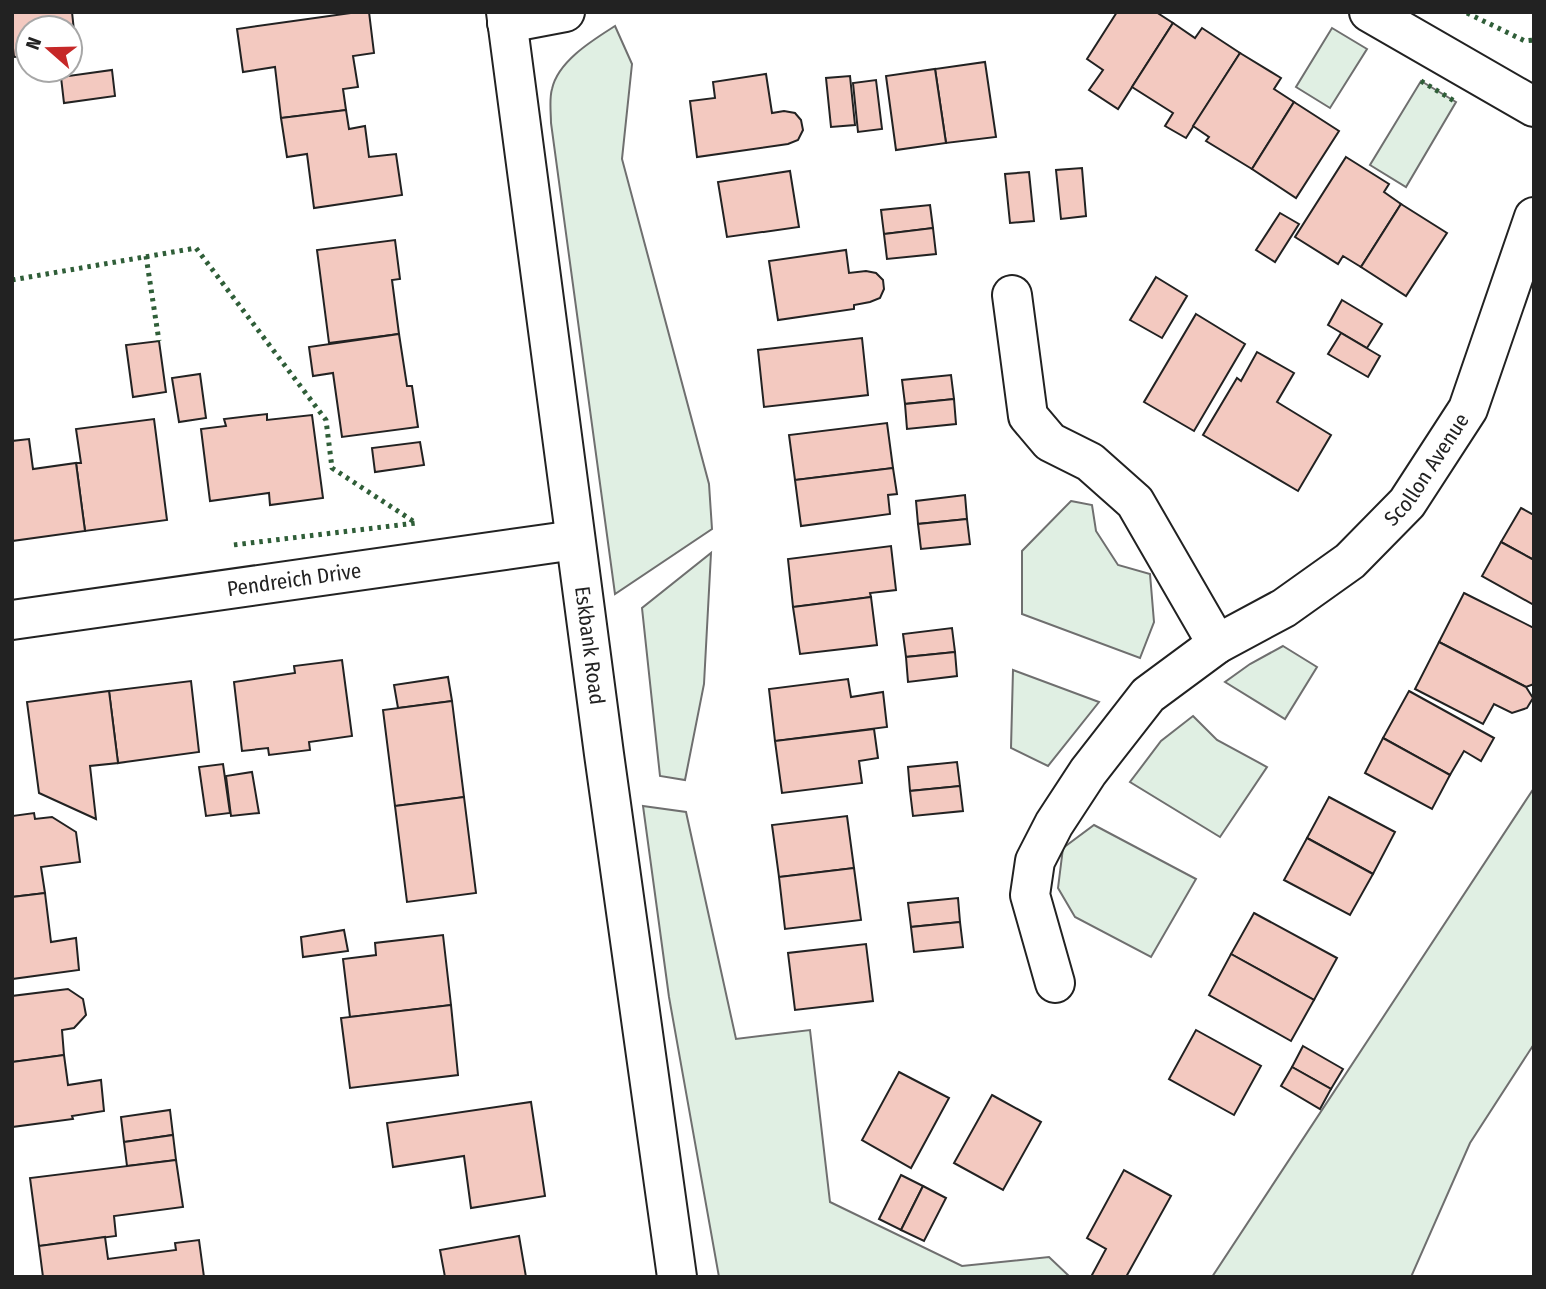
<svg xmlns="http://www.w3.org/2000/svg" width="1546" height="1289" font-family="'Fira Sans Condensed',sans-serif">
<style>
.green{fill:#e0efe3;stroke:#6f6f6f;stroke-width:2}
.building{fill:#f3c9c0;stroke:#222;stroke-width:2}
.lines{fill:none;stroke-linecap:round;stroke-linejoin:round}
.minor-casing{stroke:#222;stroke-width:42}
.major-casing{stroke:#222;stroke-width:42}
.minor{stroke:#fff;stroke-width:38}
.major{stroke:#fff;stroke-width:38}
.hedge{stroke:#2f5e38;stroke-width:5;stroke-dasharray:3.5 5;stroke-linecap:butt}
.labels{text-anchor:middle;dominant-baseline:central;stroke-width:5;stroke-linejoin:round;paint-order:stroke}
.street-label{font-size:21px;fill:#222;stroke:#fff}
</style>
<rect width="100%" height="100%" fill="#fff"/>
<g class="green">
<path d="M615,26L632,64L622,159L709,484L712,529L615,594L551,123C551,113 549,99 552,89C558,61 593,40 615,26Z"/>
<polygon points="1332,28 1367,49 1330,108 1296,87"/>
<polygon points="1421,81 1456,102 1406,187 1370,165"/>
<polygon points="1071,501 1092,505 1096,531 1118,565 1150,574 1154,622 1140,658 1022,614 1022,551"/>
<polygon points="711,553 704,684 685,780 660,776 642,608"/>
<polygon points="1283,646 1317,667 1285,719 1225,682 1250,664"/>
<polygon points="1013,670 1099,702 1048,766 1011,748"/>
<polygon points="1193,716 1217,740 1267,767 1220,837 1130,782 1161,741"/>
<polygon points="1534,788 1534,1044 1470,1143 1411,1277 1212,1277"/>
<polygon points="643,806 686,812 736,1039 810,1030 830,1202 962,1266 1049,1257 1070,1277 719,1277 669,997"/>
<polygon points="1094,825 1196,879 1151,957 1075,917 1058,888 1063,848"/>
</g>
<g class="building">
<polygon points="12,12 72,12 76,50 70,51 70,28 28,28 28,56 14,57 12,39"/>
<polygon points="358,12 369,12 374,53 353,56 358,87 343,89 346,110 281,118 275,67 243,72 237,29"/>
<polygon points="1117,12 1156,12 1173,23 1118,109 1089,90 1103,70 1087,59"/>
<polygon points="1173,23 1195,38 1202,28 1240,53 1186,138 1165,126 1173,113 1132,87"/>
<polygon points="1240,53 1281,78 1274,89 1294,102 1252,169 1206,141 1209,137 1193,126"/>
<polygon points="985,62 996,137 946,143 935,69"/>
<polygon points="935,69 946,143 896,150 886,76"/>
<polygon points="112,70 115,96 64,103 61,77"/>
<polygon points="766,74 772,113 784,111 795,113 801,120 803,130 798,140 788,144 697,157 690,101 715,98 713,82"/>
<polygon points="850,76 855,125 831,127 826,78"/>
<polygon points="876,80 882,129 858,132 853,83"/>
<polygon points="1294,102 1339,131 1296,198 1252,169"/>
<polygon points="346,110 349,129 365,126 369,157 396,154 402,195 314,208 307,154 287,157 281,118"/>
<polygon points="1346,157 1389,184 1384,192 1401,204 1361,267 1343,256 1338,264 1295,237"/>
<polygon points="1082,168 1086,216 1061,219 1056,170"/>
<polygon points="790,171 799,227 727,237 718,182"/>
<polygon points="1029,172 1034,221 1010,223 1005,174"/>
<polygon points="1401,204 1447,233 1406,296 1361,267"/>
<polygon points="930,205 933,228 884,234 881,210"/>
<polygon points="1280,213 1299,224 1275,262 1256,250"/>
<polygon points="933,228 936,254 887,259 884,234"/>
<polygon points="395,240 400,279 392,280 399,334 329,343 317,250"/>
<polygon points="846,250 849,273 866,271 876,273 883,280 884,289 880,298 870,302 854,305 854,309 778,320 769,261"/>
<polygon points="1156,277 1187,296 1162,338 1130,320"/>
<polygon points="1342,300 1382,324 1367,348 1328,325"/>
<polygon points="1196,314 1245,344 1194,431 1144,402"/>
<polygon points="1341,333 1380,356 1368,377 1328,354"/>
<polygon points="399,334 407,386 412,386 418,427 342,437 333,373 313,376 309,347"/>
<polygon points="862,338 868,395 764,407 758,350"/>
<polygon points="159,341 166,392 133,397 126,345"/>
<polygon points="1257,352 1294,373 1277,402 1331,435 1298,491 1203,435 1237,378 1241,381"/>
<polygon points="200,374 206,418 179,422 172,378"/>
<polygon points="951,375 954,399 905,404 902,380"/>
<polygon points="954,399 956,424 907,429 905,404"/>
<polygon points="267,414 267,420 312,415 323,498 270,505 269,493 210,501 201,429 226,426 224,419"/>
<polygon points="154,419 167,520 85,531 76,463 81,463 76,429"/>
<polygon points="887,423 893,468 795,480 789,435"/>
<polygon points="29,439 33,469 76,463 85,531 12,541 12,441"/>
<polygon points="420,442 424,465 375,472 372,448"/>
<polygon points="893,468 897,494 888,495 890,514 801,526 795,480"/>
<polygon points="965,495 967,519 918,524 916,501"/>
<polygon points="1521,508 1534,515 1534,560 1501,542"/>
<polygon points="967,519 970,544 921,549 918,524"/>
<polygon points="1501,542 1534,560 1534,605 1482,576"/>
<polygon points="891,546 896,590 870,593 871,597 793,607 788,559"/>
<polygon points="1464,593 1534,628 1534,684 1526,687 1439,642"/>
<polygon points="871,597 877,645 800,654 793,607"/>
<polygon points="952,628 955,652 906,657 903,634"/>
<polygon points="1439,642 1526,687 1533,698 1527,708 1512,713 1494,704 1483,724 1415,689"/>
<polygon points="955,652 957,676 908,682 906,657"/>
<polygon points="342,660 352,736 309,742 310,750 269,755 268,748 242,751 234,682 295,673 294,666"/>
<polygon points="448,677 452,701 398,708 394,685"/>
<polygon points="848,679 851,697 883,692 887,727 775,741 769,689"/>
<polygon points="191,681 199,752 118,763 109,691"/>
<polygon points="109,691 118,763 90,766 96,819 39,793 27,702"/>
<polygon points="1409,691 1494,738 1481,761 1464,751 1450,775 1383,738"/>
<polygon points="452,701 464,797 395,806 383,710"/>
<polygon points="874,729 878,758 859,761 862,783 782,793 775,741"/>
<polygon points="1383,738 1450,775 1432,809 1365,773"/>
<polygon points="957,762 960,786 910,791 908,767"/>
<polygon points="223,764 230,813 206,816 199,767"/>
<polygon points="252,772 259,813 231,816 226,776"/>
<polygon points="960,786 963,811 913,816 910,791"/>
<polygon points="464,797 476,893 407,902 395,806"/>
<polygon points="1329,797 1395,832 1373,874 1307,838"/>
<polygon points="34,813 35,819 52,817 76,832 80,862 41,867 45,893 12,897 12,816"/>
<polygon points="847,816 854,868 779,877 772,825"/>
<polygon points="1307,838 1373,874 1350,915 1284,880"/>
<polygon points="854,868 861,920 785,929 779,877"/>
<polygon points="45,893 51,942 76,938 79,970 12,979 12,897"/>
<polygon points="958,898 960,922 911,927 908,903"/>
<polygon points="1254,913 1337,958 1314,1000 1231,954"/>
<polygon points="960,922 963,947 914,952 911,927"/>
<polygon points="344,930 348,951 303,957 301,937"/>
<polygon points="443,935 451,1005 350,1017 343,959 376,955 375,943"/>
<polygon points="866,944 873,1001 795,1010 788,953"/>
<polygon points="1231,954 1314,1000 1291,1041 1209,995"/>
<polygon points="68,989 83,999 86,1015 74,1028 62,1030 64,1055 12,1062 12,996"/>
<polygon points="451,1005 458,1075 350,1088 341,1018"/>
<polygon points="1196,1030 1261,1066 1234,1115 1169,1079"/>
<polygon points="1303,1046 1343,1069 1331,1089 1292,1067"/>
<polygon points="64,1055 68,1085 101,1080 104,1111 72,1116 73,1119 12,1127 12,1062"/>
<polygon points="1292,1067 1331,1089 1320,1109 1281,1086"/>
<polygon points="899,1072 949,1098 911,1168 862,1140"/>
<polygon points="992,1095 1041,1122 1003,1190 954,1163"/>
<polygon points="531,1102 545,1196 471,1208 464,1156 393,1167 387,1123"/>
<polygon points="170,1110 173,1135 124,1142 121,1117"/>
<polygon points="173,1135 176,1160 127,1166 124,1142"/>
<polygon points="176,1160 183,1207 114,1216 116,1236 39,1246 30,1178"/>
<polygon points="1124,1170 1171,1196 1126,1277 1095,1277 1092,1275 1106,1249 1087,1238"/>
<polygon points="901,1175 923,1186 901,1230 879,1219"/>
<polygon points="923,1186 946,1198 924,1241 901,1230"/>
<polygon points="519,1236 526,1277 445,1277 440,1250"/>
<polygon points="105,1237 108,1259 176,1250 175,1243 199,1240 204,1277 43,1277 39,1246"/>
</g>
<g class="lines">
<defs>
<g id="minor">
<polyline points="1369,12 1534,107"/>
<polyline points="507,23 565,12"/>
<polyline points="1012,295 1028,416 1050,442 1090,462 1135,502 1217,644"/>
<path id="s1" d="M12,620L575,540"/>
<path id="s2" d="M1055,983L1030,895L1035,861L1054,824L1088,772L1148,695L1217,644L1284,608L1350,561L1407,503L1468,409L1534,217"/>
</g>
<g id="major">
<path id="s3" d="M506,12L604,754L677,1277"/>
</g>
</defs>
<use href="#minor" class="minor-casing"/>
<use href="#major" class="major-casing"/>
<use href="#minor" class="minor"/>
<use href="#major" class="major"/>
<g class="hedge">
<polyline points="1467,13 1525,41 1534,40"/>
<polyline points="1421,81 1456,102"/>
<polyline points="146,256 159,341"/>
<polyline points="12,280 196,248 326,420 332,468 416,523 233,545"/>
</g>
</g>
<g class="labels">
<g class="street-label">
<text stroke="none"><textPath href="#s2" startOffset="690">Scollon Avenue</textPath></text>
<text stroke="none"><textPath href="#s1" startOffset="285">Pendreich Drive</textPath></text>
<text stroke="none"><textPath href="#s3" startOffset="639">Eskbank Road</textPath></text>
</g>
</g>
<rect width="1546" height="1289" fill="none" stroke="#222222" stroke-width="28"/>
<g transform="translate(49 49) rotate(290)"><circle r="33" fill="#ffffff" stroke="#a7a7a7" stroke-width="2"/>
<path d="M0-5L12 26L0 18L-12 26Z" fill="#c62828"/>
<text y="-10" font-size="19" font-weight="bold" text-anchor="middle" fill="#222222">N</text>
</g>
</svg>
